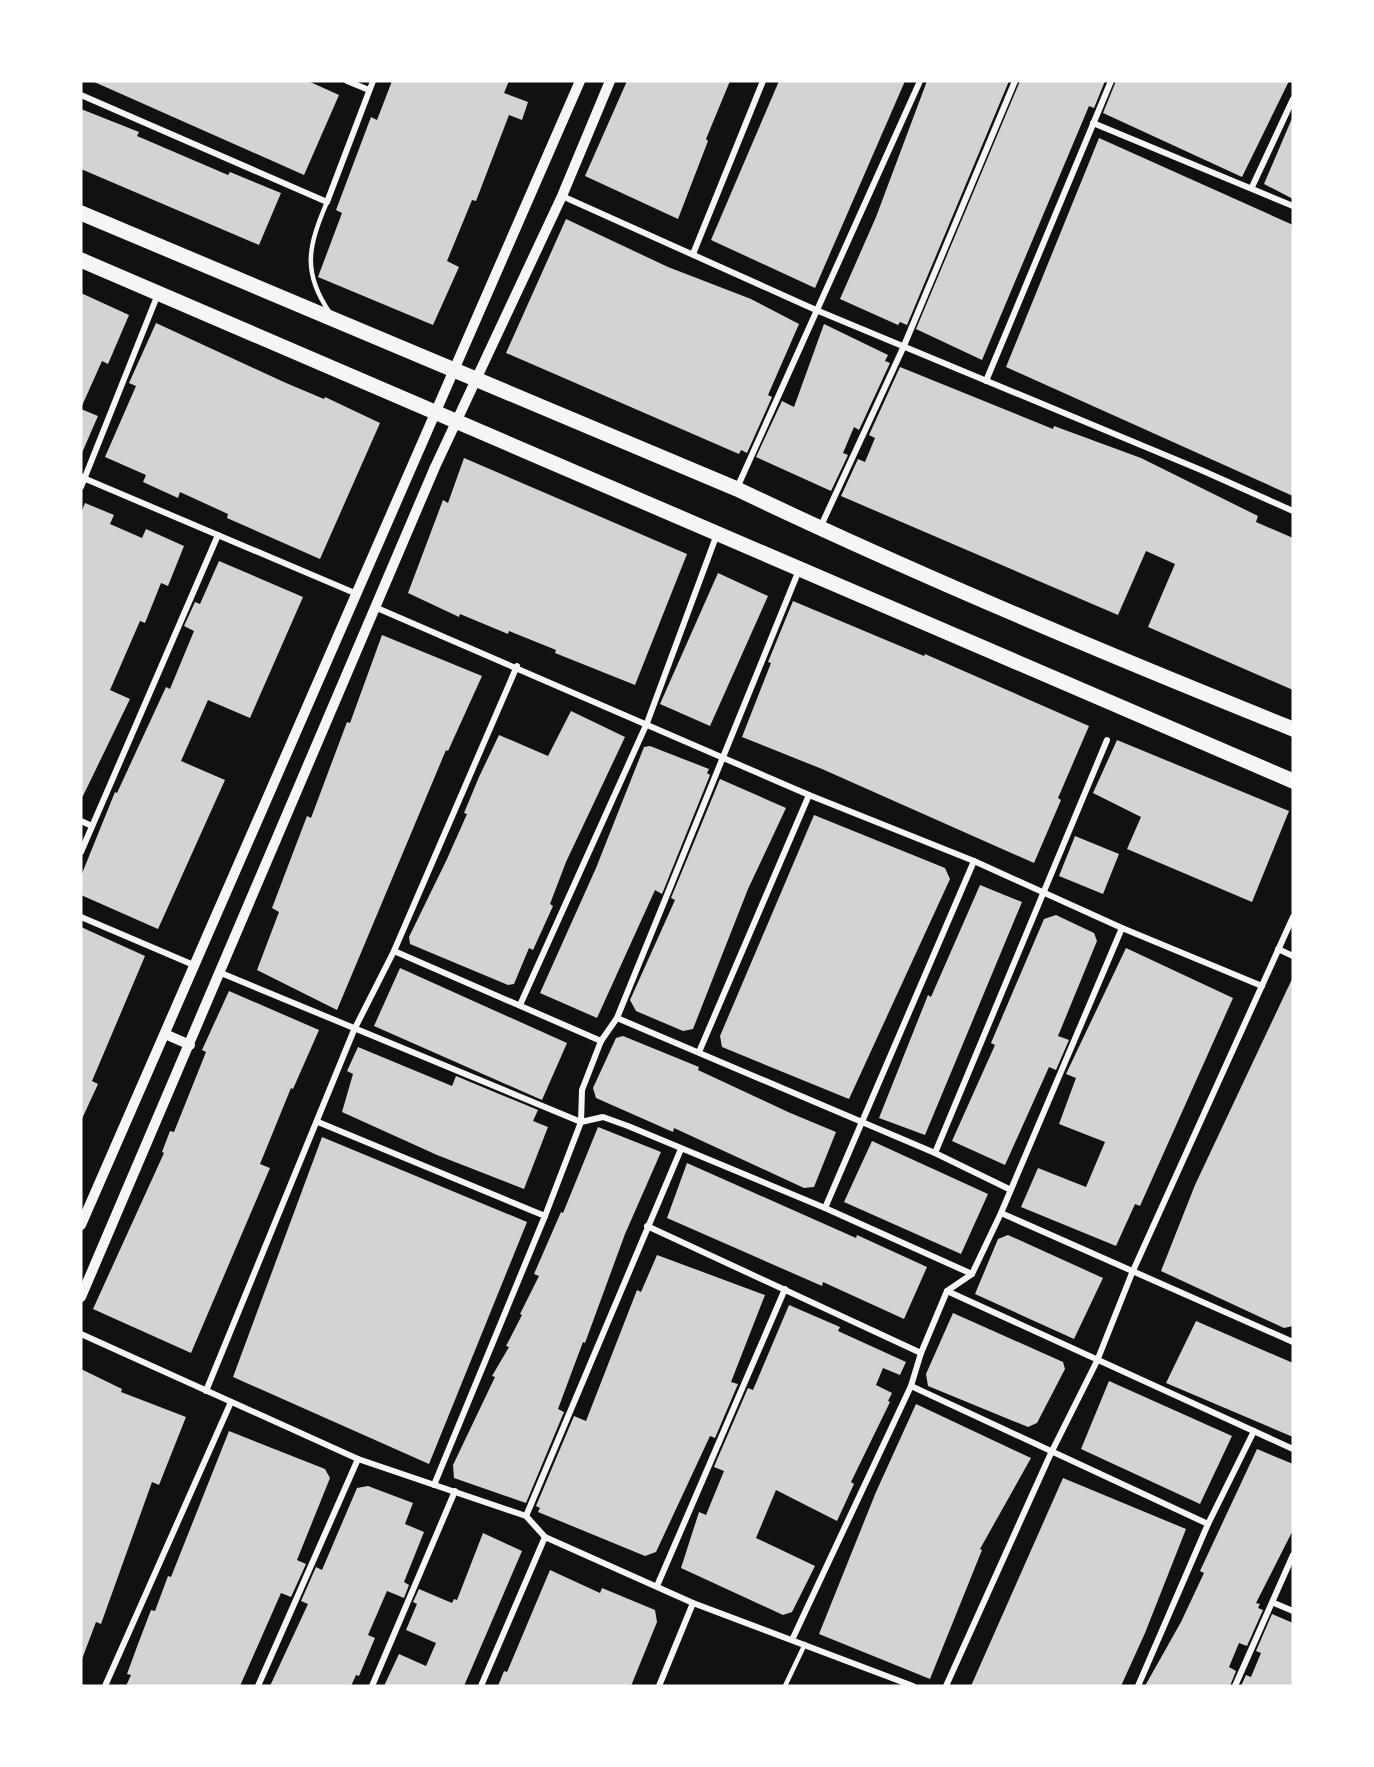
<svg xmlns="http://www.w3.org/2000/svg" width="1374" height="1767" font-family="Montserrat,sans-serif">
<style>
.building{fill:#d3d3d3}
.lines{fill:none;stroke-linecap:round;stroke-linejoin:round}
.service{stroke:#f5f5f5;stroke-width:4.5}
.minor{stroke:#f5f5f5;stroke-width:6}
.tertiary{stroke:#f5f5f5;stroke-width:10}
.primary{stroke:#f5f5f5;stroke-width:15}
</style>
<rect width="100%" height="100%" fill="#111"/>
<g class="building">
<polygon points="92,81 308,81 339,95 304,175"/>
<polygon points="392,81 509,81 504,93 528,102 522,120 509,115 476,201 472,200 447,261 459,267 433,325 318,277 342,213 336,210 371,117 377,120"/>
<polygon points="627,81 730,81 706,139 708,141 678,219 585,176"/>
<polygon points="779,81 905,81 815,288 711,240"/>
<polygon points="927,81 1009,81 907,325 900,322 898,325 840,299 876,217"/>
<polygon points="1020,81 1105,81 1094,108 1089,106 982,360 916,329"/>
<polygon points="1116,81 1289,81 1242,177 1103,113"/>
<polygon points="81,109 139,132 137,136 228,175 230,172 281,193 259,245 81,169"/>
<polygon points="1293,116 1293,199 1264,184"/>
<polygon points="1099,138 1293,225 1293,496 1006,367"/>
<polygon points="566,219 668,267 751,299 799,324 768,395 772,397 747,453 741,450 739,454 506,353"/>
<polygon points="81,293 129,315 108,364 102,361 81,408"/>
<polygon points="156,323 286,383 324,399 325,397 380,423 320,559 227,518 228,514 180,492 178,498 143,482 146,475 105,457 136,386 129,383"/>
<polygon points="824,324 888,355 885,361 890,363 859,430 854,427 843,453 848,455 831,491 756,457 782,401 794,407"/>
<polygon points="900,367 1053,429 1054,426 1141,458 1258,516 1256,522 1293,538 1293,690 1148,627 1175,564 1146,551 1118,615 841,496 858,459 865,462 875,438 869,435"/>
<polygon points="81,409 98,416 81,455"/>
<polygon points="464,458 687,554 635,685 555,653 556,650 509,631 508,634 460,614 459,617 408,593 443,500 448,503"/>
<polygon points="85,503 114,515 110,524 142,538 146,529 184,546 168,586 161,583 145,623 140,621 110,690 130,699 81,800 81,513"/>
<polygon points="219,561 303,597 250,718 208,700 181,761 225,780 158,929 81,895 81,876 115,792 117,793 166,687 170,689 194,631 184,626 195,602 200,604"/>
<polygon points="718,573 768,596 710,726 660,704"/>
<polygon points="793,601 924,656 925,654 1089,726 1058,798 1061,800 1034,863 822,769 742,737 771,663 768,662"/>
<polygon points="382,635 482,676 448,751 446,750 337,1010 257,970 279,912 272,908 307,816 311,818 347,722 350,723"/>
<polygon points="571,711 625,737 566,862 550,904 553,906 533,950 529,948 514,984 508,985 410,944 409,937 447,859 467,814 464,813 479,777 499,735 548,756"/>
<polygon points="1117,740 1289,811 1252,902 1127,849 1141,817 1093,793"/>
<polygon points="650,746 709,769 707,773 710,775 662,894 655,890 597,1018 540,993 596,868 644,747"/>
<polygon points="720,779 786,808 748,889 693,1029 683,1031 636,1011 630,1000 675,900 671,898"/>
<polygon points="814,815 945,868 950,879 849,1099 722,1047 720,1036"/>
<polygon points="1075,836 1119,854 1103,894 1059,876"/>
<polygon points="980,885 1022,902 925,1135 879,1118 928,995 931,997"/>
<polygon points="1056,915 1094,933 1097,941 1058,1036 1069,1040 1056,1070 1049,1067 1005,1165 952,1141 995,1045 991,1043 1044,919"/>
<polygon points="81,927 145,956 92,1081 98,1084 81,1121"/>
<polygon points="1126,948 1233,998 1140,1206 1135,1204 1116,1246 1021,1207 1038,1168 1086,1187 1105,1142 1059,1124 1076,1078 1066,1074"/>
<polygon points="400,968 567,1043 542,1100 374,1026"/>
<polygon points="1293,977 1293,1326 1284,1328 1161,1271 1195,1185"/>
<polygon points="229,991 319,1030 293,1089 291,1088 260,1164 270,1168 191,1353 93,1309 164,1153 162,1152 170,1131 174,1132 206,1052 202,1050"/>
<polygon points="623,1036 699,1067 698,1070 788,1112 836,1132 814,1187 804,1188 674,1128 673,1132 596,1098 593,1088 616,1038"/>
<polygon points="358,1047 452,1086 456,1076 538,1110 533,1121 548,1127 524,1189 437,1155 342,1112 353,1074 347,1071"/>
<polygon points="598,1127 661,1152 625,1234 585,1343 583,1342 571,1374 558,1409 564,1412 526,1503 454,1478 453,1465 495,1377 492,1376 509,1347 506,1346 522,1315 520,1314 539,1276 534,1274 561,1212 563,1213"/>
<polygon points="322,1137 527,1222 429,1464 233,1377"/>
<polygon points="872,1141 988,1194 961,1254 844,1202"/>
<polygon points="687,1163 856,1238 857,1235 927,1267 904,1319 823,1282 822,1286 667,1218"/>
<polygon points="1008,1235 1103,1278 1074,1339 975,1294 998,1239"/>
<polygon points="657,1255 765,1295 731,1382 738,1384 715,1438 710,1436 656,1552 645,1556 538,1512 540,1508 536,1506 574,1416 586,1421 637,1290 641,1292"/>
<polygon points="789,1305 840,1327 838,1331 906,1362 900,1375 883,1368 876,1385 892,1393 888,1401 890,1402 851,1482 854,1484 837,1521 776,1490 756,1538 815,1566 792,1612 783,1615 681,1568 699,1512 706,1515 724,1471 714,1467 716,1462 748,1388 753,1390"/>
<polygon points="953,1313 1063,1362 1065,1369 1037,1423 1028,1427 928,1386 926,1374"/>
<polygon points="1196,1321 1293,1363 1293,1437 1166,1383"/>
<polygon points="81,1369 122,1389 121,1392 186,1417 159,1485 152,1482 101,1624 96,1622 82,1659"/>
<polygon points="1109,1381 1232,1436 1200,1504 1081,1449"/>
<polygon points="916,1404 1031,1458 980,1549 982,1550 930,1679 819,1634 876,1492"/>
<polygon points="229,1431 325,1469 330,1478 297,1560 306,1564 291,1597 281,1593 240,1686 126,1686 131,1675 127,1674 138,1644 151,1610 155,1611 168,1576 171,1577"/>
<polygon points="1257,1449 1293,1464 1293,1530 1256,1603 1260,1604 1258,1608 1263,1610 1247,1646 1239,1643 1229,1667 1236,1671 1230,1686 1145,1686 1181,1622 1204,1573 1200,1571"/>
<polygon points="1063,1478 1186,1529 1145,1633 1121,1686 971,1686"/>
<polygon points="368,1486 413,1503 405,1524 424,1532 404,1582 409,1585 404,1598 387,1591 368,1635 375,1638 359,1676 356,1675 351,1686 270,1686 308,1604 301,1601 316,1567 322,1570 357,1488"/>
<polygon points="483,1533 522,1551 464,1686 384,1686 399,1654 426,1666 436,1643 406,1630 417,1604 413,1602 419,1589 452,1603 454,1599 457,1600"/>
<polygon points="550,1570 600,1593 602,1588 655,1610 657,1622 631,1686 498,1686 504,1671 507,1672"/>
<polygon points="1272,1614 1293,1623 1293,1686 1241,1686 1246,1675 1251,1677 1261,1653 1256,1651"/>
</g>
<g class="lines">
<g class="service">
<path d="M327,202C309,245 301,271 330,313"/>
<polyline points="785,1686 805,1644"/>
</g>
<g class="minor">
<polyline points="347,81 369,90"/>
<polyline points="81,95 327,202 373,81"/>
<polyline points="1093,123 1293,206"/>
<polyline points="1252,187 1293,99"/>
<polyline points="562,196 816,310 1201,470 1293,511"/>
<polyline points="693,254 763,81"/>
<polyline points="986,381 1111,81"/>
<polyline points="81,477 357,594"/>
<polyline points="81,487 158,294"/>
<polyline points="737,488 920,81"/>
<polyline points="820,528 903,348 1015,81"/>
<polyline points="377,608 809,795 974,861 1122,928 1262,986"/>
<polyline points="81,821 92,826"/>
<polyline points="81,852 218,535"/>
<polyline points="81,917 196,966"/>
<polyline points="1278,949 1293,956"/>
<polyline points="394,951 601,1041"/>
<polyline points="221,973 581,1122 603,1117 628,1126 825,1208 972,1274"/>
<polyline points="520,1005 647,723 717,534"/>
<polyline points="617,1018 935,1153 1009,1189"/>
<polyline points="699,1052 809,795"/>
<polyline points="318,1122 545,1216"/>
<polyline points="935,1153 1107,740"/>
<polyline points="825,1208 974,861"/>
<polyline points="1001,1213 1293,1342"/>
<polyline points="647,1226 921,1353"/>
<polyline points="947,1291 1293,1449"/>
<polyline points="81,1334 358,1459 526,1516 545,1537 693,1603 913,1686"/>
<polyline points="911,1386 1208,1524"/>
<polyline points="206,1391 354,1030 394,951 517,666"/>
<polyline points="434,1485 545,1216 581,1122 582,1090 601,1041 617,1018 799,570"/>
<polyline points="526,1516 681,1149"/>
<polyline points="657,1586 785,1289"/>
<polyline points="1274,1603 1293,1611"/>
<polyline points="792,1640 911,1386 921,1353 947,1291 972,1274 1001,1213 1122,928"/>
<polyline points="105,1686 231,1402"/>
<polyline points="258,1686 358,1459"/>
<polyline points="372,1686 455,1491"/>
<polyline points="481,1686 545,1537"/>
<polyline points="659,1686 693,1603"/>
<polyline points="946,1686 1051,1453 1097,1361 1132,1273 1293,917"/>
<polyline points="1138,1686 1208,1524 1254,1431"/>
<polyline points="1235,1686 1293,1555"/>
</g>
<g class="tertiary">
<polyline points="165,1034 190,1045"/>
<polyline points="81,1225 580,81"/>
<polyline points="81,1297 435,467 562,196 610,81"/>
</g>
<g class="primary">
<path d="M81,213L737,489C919,576 1106,654 1293,729"/>
<polyline points="81,260 1293,781"/>
</g>
</g>
<rect width="1374" height="1767" fill="none" stroke="#ffffff" stroke-width="165"/>
</svg>
